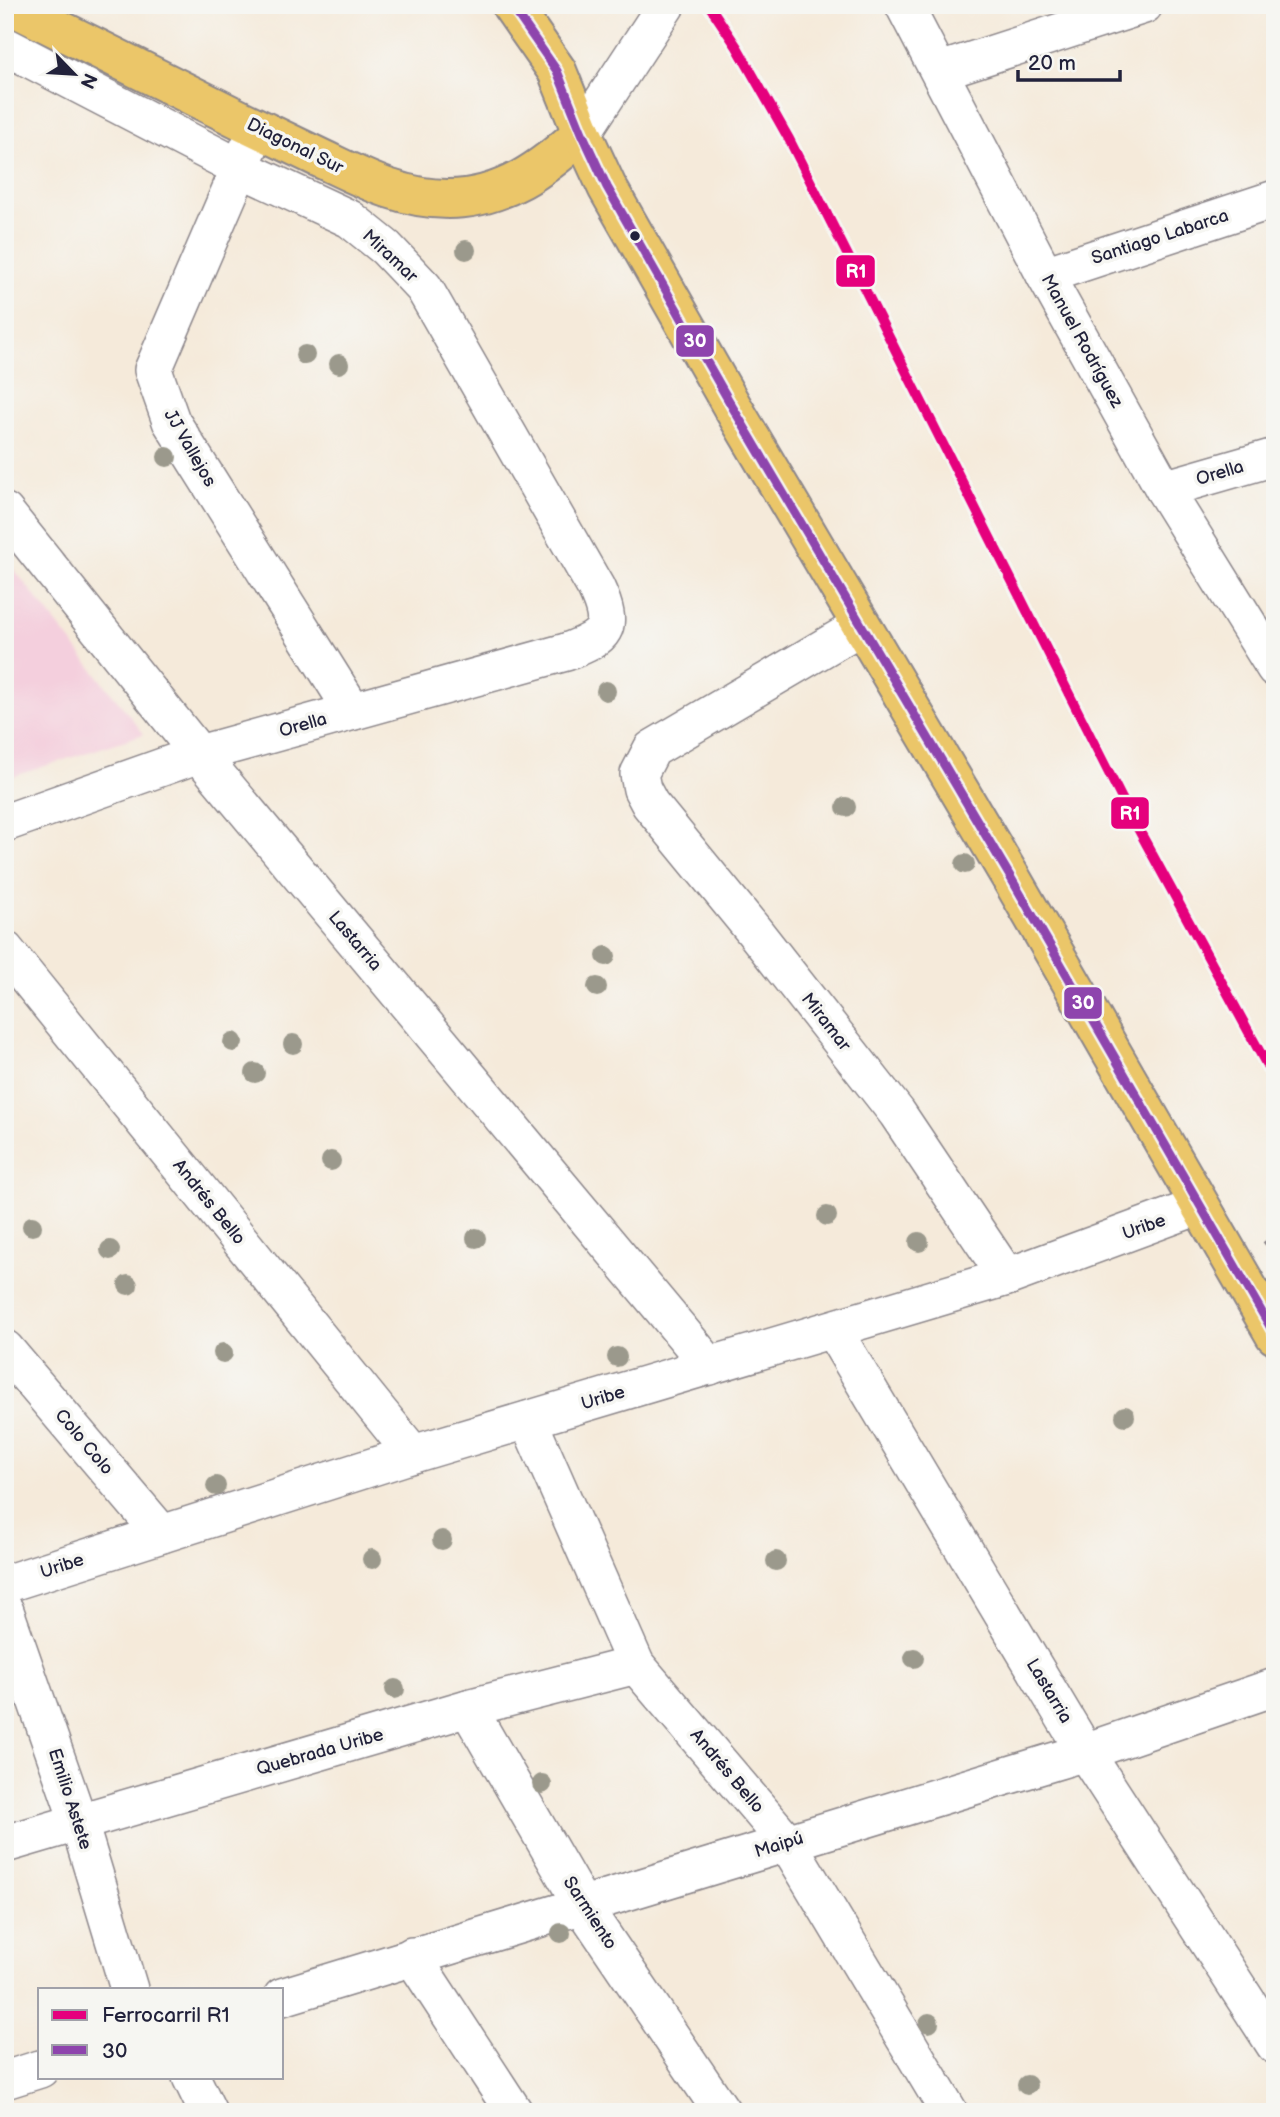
<svg xmlns="http://www.w3.org/2000/svg" width="1280" height="2117" font-family="'Balsamiq Sans',sans-serif">
<style>
.built{fill:#f4cfdd}
.lines{fill:none;stroke-linecap:round;stroke-linejoin:round}
.minor-casing{stroke:#8c868a;stroke-width:40}
.major-casing{stroke:#8c868a;stroke-width:42}
.path{stroke:#8c868a;stroke-width:4.5;stroke-dasharray:5 5;stroke-linecap:butt}
.minor{stroke:#fff;stroke-width:37}
.major{stroke:#ebc669;stroke-width:38}
.bus-1-casing{stroke:#f6f6f2;stroke-width:14}
.bus-1{stroke:#8e44ad;stroke-width:9}
.rail-1-casing{stroke:#f6f6f2;stroke-width:16}
.rail-1{stroke:#e5007d;stroke-width:10}
.tree{fill:#9b998c}
.bus-dot{fill:#22223b;stroke:#f6f6f2;stroke-width:2.5}
.labels{text-anchor:middle;dominant-baseline:central;stroke-width:7;stroke-linejoin:round;paint-order:stroke}
.street-label{font-size:18px;fill:#22223b;stroke:#f6f6f2}
.line-badge{stroke:#f6f6f2;stroke-width:2.5}
.badge-label{font-size:19px;text-anchor:middle;font-weight:bold;fill:#fff}
</style>
<rect width="100%" height="100%" fill="#f6f6f2"/>
<filter id="ink" filterUnits="userSpaceOnUse"><feTurbulence type="fractalNoise" baseFrequency=".0143" numOctaves="2"/><feDisplacementMap in="SourceGraphic" scale="14" xChannelSelector="R" yChannelSelector="G"/><feConvolveMatrix kernelMatrix="1 2 1 2 8 2 1 2 1" color-interpolation-filters="sRGB"/></filter>
<filter id="wash" filterUnits="userSpaceOnUse"><feTurbulence type="fractalNoise" baseFrequency=".00686" numOctaves="4" result="noise"/><feDisplacementMap in="SourceGraphic" scale="28" xChannelSelector="R" yChannelSelector="G"/><feGaussianBlur stdDeviation="1.57" result="paint"/><feColorMatrix in="noise" values="0 0 0 0 0 0 0 0 0 0 0 0 0 0 0 0 0 1.4 0 .05"/><feComposite in="paint" operator="in"/></filter>
<g filter="url(#wash)">
<rect width="100%" height="100%" fill="#f5eada"/>
<polygon class="built" points="5,558 144,734 5,779"/>
</g>
<g filter="url(#ink)">
<g class="lines">
<defs>
<g id="minor">
<polyline points="904,5 1045,275 1164,489 1275,668"/>
<path d="M5,46L240,168L350,219L386,248L424,288L596,588C615,629 606,637 566,652L199,754L5,823"/>
<polyline points="940,71 1144,5"/>
<polyline points="582,133 666,5"/>
<polyline points="249,147 153,370 171,421 353,711"/>
<polyline points="1045,275 1275,199"/>
<polyline points="1164,489 1275,457"/>
<polyline points="5,512 199,754 710,1366"/>
<polyline points="861,626 652,749 639,774 642,789 650,804 754,931 897,1113 1007,1277"/>
<polyline points="5,950 413,1454"/>
<polyline points="833,1330 1085,1752 1275,2045"/>
<polyline points="5,1349 162,1534"/>
<polyline points="528,1420 636,1665 787,1842 949,2112"/>
<polyline points="5,1584 413,1454 1007,1277 1199,1206"/>
<polyline points="5,1611 79,1823 129,1989"/>
<polyline points="468,1708 582,1905 722,2112"/>
<polyline points="5,1844 468,1708 636,1665"/>
<polyline points="412,1956 514,2112"/>
<polyline points="282,1997 1085,1752 1275,1687"/>
<polyline points="191,2077 208,2112"/>
<polyline points="5,2080 40,2069"/>
</g>
<g id="major">
<path d="M10,5C87,44 165,82 243,121C270,134 297,147 324,160C364,179 402,199 448,199C503,199 544,168 582,133"/>
<polyline points="511,5 557,71 582,133 607,187 733,408 1011,878 1275,1335"/>
</g>
</defs>
<use href="#minor" class="minor-casing"/>
<use href="#major" class="major-casing"/>
<polyline class="path" points="1264,1244 1275,1236"/>
<use href="#minor" class="minor"/>
<use href="#major" class="major"/>
<defs>
<polyline id="bus-1" points="511,5 557,71 582,133 607,187 733,408 1011,878 1275,1335"/>
</defs>
<use href="#bus-1" class="bus-1-casing"/>
<use href="#bus-1" class="bus-1"/>
<defs>
<polyline id="rail-1" points="709,5 737,47 789,139 1122,799 1275,1080"/>
</defs>
<use href="#rail-1" class="rail-1-casing"/>
<use href="#rail-1" class="rail-1"/>
</g>
<g class="tree">
<circle cx="466" cy="250" r="10"/>
<circle cx="305" cy="355" r="10"/>
<circle cx="339" cy="364" r="10"/>
<circle cx="167" cy="457" r="10"/>
<circle cx="606" cy="691" r="10"/>
<circle cx="846" cy="807" r="10"/>
<circle cx="965" cy="864" r="10"/>
<circle cx="606" cy="956" r="10"/>
<circle cx="597" cy="987" r="10"/>
<circle cx="233" cy="1042" r="10"/>
<circle cx="293" cy="1044" r="10"/>
<circle cx="255" cy="1073" r="10"/>
<circle cx="331" cy="1161" r="10"/>
<circle cx="827" cy="1216" r="10"/>
<circle cx="32" cy="1226" r="10"/>
<circle cx="476" cy="1238" r="10"/>
<circle cx="919" cy="1242" r="10"/>
<circle cx="110" cy="1250" r="10"/>
<circle cx="128" cy="1285" r="10"/>
<circle cx="223" cy="1353" r="10"/>
<circle cx="617" cy="1357" r="10"/>
<circle cx="1125" cy="1416" r="10"/>
<circle cx="216" cy="1486" r="10"/>
<circle cx="442" cy="1540" r="10"/>
<circle cx="372" cy="1559" r="10"/>
<circle cx="776" cy="1561" r="10"/>
<circle cx="914" cy="1658" r="10"/>
<circle cx="395" cy="1689" r="10"/>
<circle cx="542" cy="1784" r="10"/>
<circle cx="561" cy="1933" r="10"/>
<circle cx="929" cy="2023" r="10"/>
<circle cx="1027" cy="2085" r="10"/>
</g>
</g>
<circle class="bus-dot" cx="635" cy="236" r="6"/>
<g class="labels">
<g class="street-label">
<text transform="translate(295 146) rotate(26)">Diagonal Sur</text>
<text transform="translate(1160 237) rotate(-18)">Santiago Labarca</text>
<text transform="translate(390 256) rotate(43)">Miramar</text>
<text transform="translate(1082 341) rotate(61)">Manuel Rodríguez</text>
<text transform="translate(190 448) rotate(60)">JJ Vallejos</text>
<text transform="translate(1220 473) rotate(-17)">Orella</text>
<text transform="translate(303 725) rotate(-16)">Orella</text>
<text transform="translate(355 941) rotate(50)">Lastarria</text>
<text transform="translate(826 1022) rotate(52)">Miramar</text>
<text transform="translate(209 1202) rotate(51)">Andrés Bello</text>
<text transform="translate(1144 1227) rotate(-20)">Uribe</text>
<text transform="translate(603 1398) rotate(-17)">Uribe</text>
<text transform="translate(84 1442) rotate(50)">Colo Colo</text>
<text transform="translate(62 1566) rotate(-18)">Uribe</text>
<text transform="translate(1049 1691) rotate(59)">Lastarria</text>
<text transform="translate(320 1752) rotate(-16)">Quebrada Uribe</text>
<text transform="translate(727 1771) rotate(50)">Andrés Bello</text>
<text transform="translate(70 1799) rotate(72)">Emilio Astete</text>
<text transform="translate(779 1845) rotate(-17)">Maipú</text>
<text transform="translate(590 1913) rotate(57)">Sarmiento</text>
</g>
</g>
<g class="line-badge">
<rect x="835" y="254" width="41" height="34" rx="7" fill="#e5007d"/>
<rect x="675" y="324" width="40" height="34" rx="7" fill="#8e44ad"/>
<rect x="1110" y="796" width="40" height="34" rx="7" fill="#e5007d"/>
<rect x="1063" y="986" width="40" height="34" rx="7" fill="#8e44ad"/>
</g>
<g class="badge-label">
<text x="856" y="278">R1</text>
<text x="695" y="347">30</text>
<text x="1130" y="820">R1</text>
<text x="1083" y="1009">30</text>
</g>
<rect width="1280" height="2117" fill="none" stroke="#f6f6f2" stroke-width="28"/>
<rect x="38" y="1988" width="245" height="91" fill="#f6f6f2" stroke="#a1a1a9" stroke-width="2"/>
<rect x="52" y="2010" width="35" height="10" fill="#e5007d" stroke="#a1a1a9" stroke-width="2"/>
<text x="102" y="2022" font-size="21" fill="#22223b">Ferrocarril R1</text>
<rect x="52" y="2045" width="35" height="10" fill="#8e44ad" stroke="#a1a1a9" stroke-width="2"/>
<text x="102" y="2058" font-size="21" fill="#22223b">30</text>
<g transform="translate(74 74) rotate(115)" stroke="#f6f6f2" stroke-width="5" paint-order="stroke">
<path d="M0-5L12 26L0 18L-12 26Z" fill="#22223b"/>
<text y="-10" font-size="19" font-weight="bold" text-anchor="middle" fill="#22223b">N</text>
</g>
<path d="M1018 70v10h102v-10" fill="none" stroke="#22223b" stroke-width="3.5"/>
<text x="1028" y="70" font-size="21" fill="#22223b" stroke="#f6f6f2" stroke-width="5" paint-order="stroke">20 m</text>
</svg>
